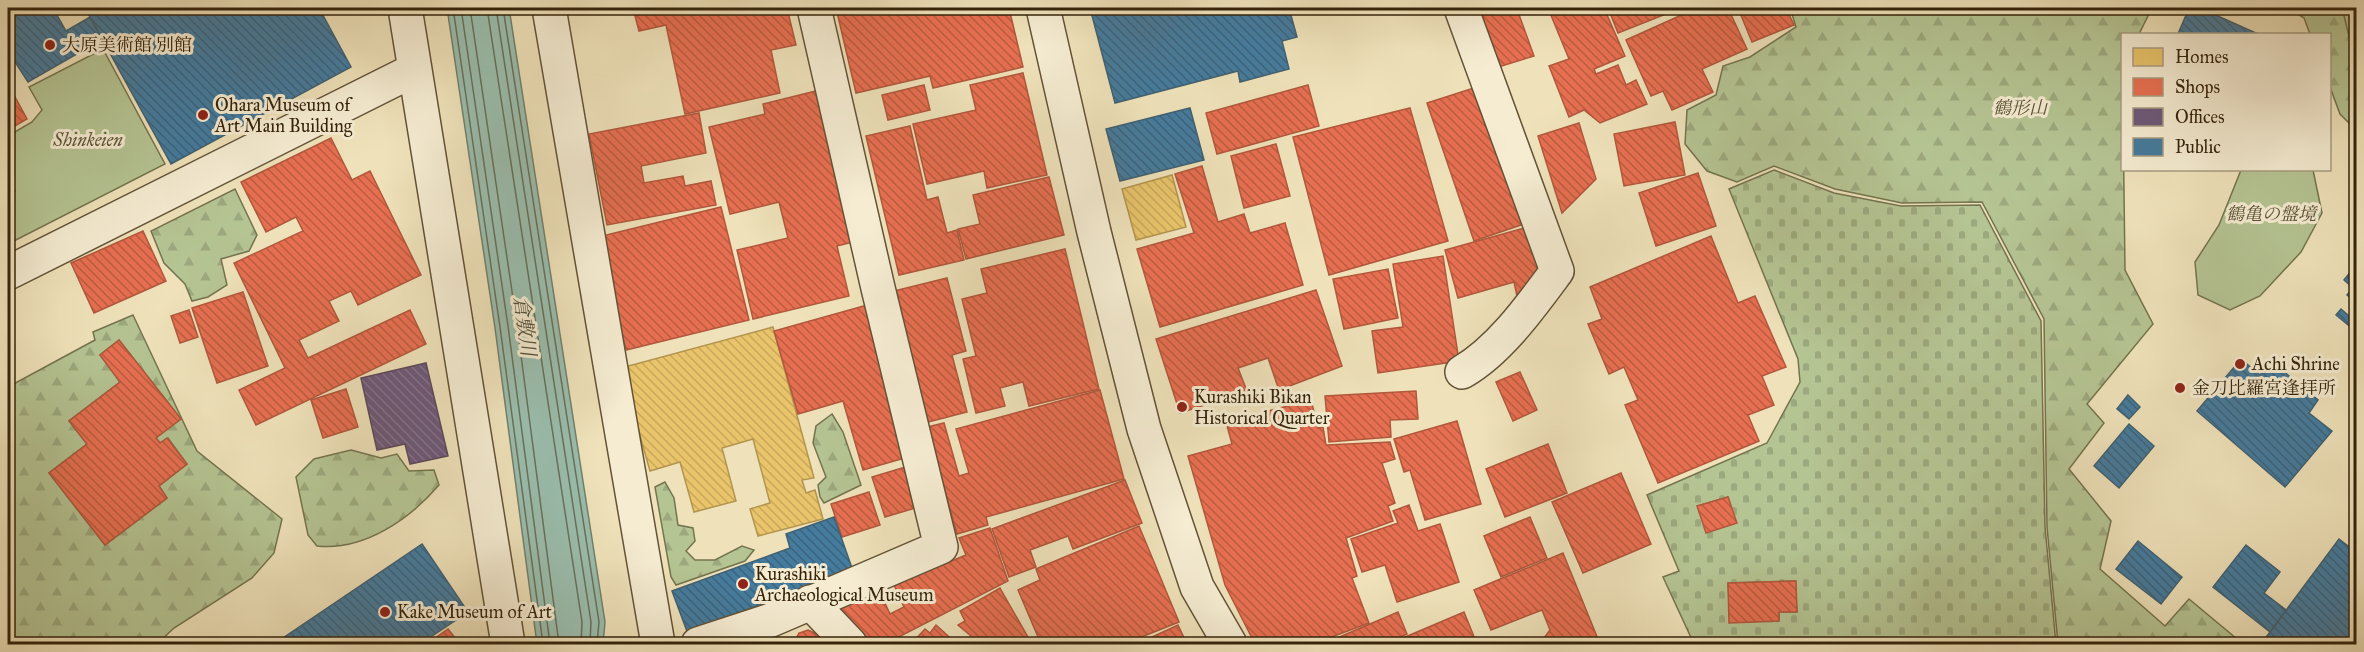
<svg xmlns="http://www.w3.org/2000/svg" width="2364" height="652" font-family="'IM FELL Great Primer','Noto Serif JP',serif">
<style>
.forest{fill:url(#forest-firs);stroke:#74744f;stroke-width:1.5;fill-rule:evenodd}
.cemetery{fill:url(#cemetery-stones);stroke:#74744f;stroke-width:1.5;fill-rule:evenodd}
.green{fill:#b5c493;stroke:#74744f;stroke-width:1.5}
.water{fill:#9abeae;stroke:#71806d;stroke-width:1.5}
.homes{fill:url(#homes-back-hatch);stroke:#b3944e;stroke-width:1.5}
.shops{fill:url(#shops-back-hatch);stroke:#b1583c;stroke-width:1.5}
.offices{fill:url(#offices-back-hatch);stroke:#5c4959;stroke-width:1.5}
.public{fill:url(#public-back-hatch);stroke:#406171;stroke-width:1.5}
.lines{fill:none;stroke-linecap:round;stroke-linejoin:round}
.shore{stroke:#67705c;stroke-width:1.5}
.minor-casing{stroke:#635337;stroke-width:36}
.minor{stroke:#f5ecd2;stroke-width:33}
.poi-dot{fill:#8f2418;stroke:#f5ecd2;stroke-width:2}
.labels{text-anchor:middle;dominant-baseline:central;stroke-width:6;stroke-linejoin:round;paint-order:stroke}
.poi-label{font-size:18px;fill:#34230b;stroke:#f5ecd2;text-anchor:start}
.park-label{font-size:18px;font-style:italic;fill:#5b5334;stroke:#f5ecd2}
.water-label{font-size:20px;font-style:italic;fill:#53523c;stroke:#f5ecd2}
</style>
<defs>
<pattern id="forest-firs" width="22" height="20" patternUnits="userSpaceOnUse" patternTransform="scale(1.5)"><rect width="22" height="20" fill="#b5c493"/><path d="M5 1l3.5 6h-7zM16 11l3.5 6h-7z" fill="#9ca87d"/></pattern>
<pattern id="cemetery-stones" width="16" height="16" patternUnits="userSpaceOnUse" patternTransform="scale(1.5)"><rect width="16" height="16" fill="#b5c493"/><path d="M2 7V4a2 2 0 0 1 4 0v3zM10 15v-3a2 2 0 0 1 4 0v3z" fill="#9ca87d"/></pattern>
<pattern id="homes-back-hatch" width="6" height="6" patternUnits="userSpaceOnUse" patternTransform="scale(1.5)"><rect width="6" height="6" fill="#e9c46a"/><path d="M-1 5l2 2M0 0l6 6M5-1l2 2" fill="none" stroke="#c8a85b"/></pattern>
<pattern id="shops-back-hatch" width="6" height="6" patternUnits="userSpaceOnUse" patternTransform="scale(1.5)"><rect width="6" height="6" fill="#e76f51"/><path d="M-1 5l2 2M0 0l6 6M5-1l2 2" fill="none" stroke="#bc5b41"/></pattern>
<pattern id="offices-back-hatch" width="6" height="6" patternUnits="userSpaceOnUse" patternTransform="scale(1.5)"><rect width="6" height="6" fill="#6d597a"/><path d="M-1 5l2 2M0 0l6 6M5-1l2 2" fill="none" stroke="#827289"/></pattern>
<pattern id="public-back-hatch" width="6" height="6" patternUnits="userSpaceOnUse" patternTransform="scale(1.5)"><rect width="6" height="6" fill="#457b9d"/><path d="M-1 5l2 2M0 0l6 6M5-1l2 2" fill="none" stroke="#3a647e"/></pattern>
</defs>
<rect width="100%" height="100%" fill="#efe2ba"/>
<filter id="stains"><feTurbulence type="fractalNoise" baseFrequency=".00333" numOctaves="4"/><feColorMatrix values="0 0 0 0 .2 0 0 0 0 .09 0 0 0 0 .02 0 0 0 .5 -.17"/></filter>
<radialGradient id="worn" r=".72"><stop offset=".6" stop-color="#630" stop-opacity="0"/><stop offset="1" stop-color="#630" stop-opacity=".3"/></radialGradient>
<g class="forest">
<polygon points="1790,8 2152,8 2139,34 2122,34 2125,270 2153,324 2087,404 2104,423 2069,469 2111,521 2100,569 2165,626 2189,599 2243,644 2058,644 2047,527 2044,319 1982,202 1902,203 1835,189 1774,166 1737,182 1707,171 1685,144 1687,110 1716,95 1723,66 1750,57 1796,27"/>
<polygon points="2288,8 2356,8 2356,130 2340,114 2330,87 2330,34 2310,34 2304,18"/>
<polygon points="235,189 257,235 249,251 221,259 227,285 208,297 192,301 185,284 164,263 151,231"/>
<path d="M133,315L197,451L282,519L274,553L252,578L174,628L157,644H8V387L95,340L93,332ZM119,340L180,418L156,438L160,443L168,438L187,464L159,486L167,498L105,545L49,473L87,444L69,421L120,382L100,355Z"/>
<polygon points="832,414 843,432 861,485 824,503 820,497 818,485 826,477 813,443 816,426"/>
<path d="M351,450L381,458L397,454L409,471L434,470L439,485C410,519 364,551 317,546L308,535L296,477L314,459Z"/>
<polygon points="665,482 674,498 678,525 693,528 695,541 686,551 695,560 715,560 742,546 754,550 745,561 676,585 671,577 655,487"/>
</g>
<path class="cemetery" d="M1774,170L1834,193L1901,206L1980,205L2041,321L2045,527L2056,644H1694L1663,577L1679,571L1647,495L1767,443L1800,382L1798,359L1729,189ZM1728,497L1736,523L1698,506ZM1795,581L1797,612H1779V621L1730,622L1728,583Z"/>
<g class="green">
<polygon points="2342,8 2356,8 2356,62 2355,60"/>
<polygon points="103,49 165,164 8,244 8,195 15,191 8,176 8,136 32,122 42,110 29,87"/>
<polygon points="2241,170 2313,170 2322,213 2301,252 2260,296 2230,310 2198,295 2195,262 2219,225"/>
</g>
<polygon class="water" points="447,8 509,8 605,622 603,644 537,644 495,328"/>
<g class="homes">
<polygon points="1172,175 1186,227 1136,240 1122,189"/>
<polygon points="773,327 814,478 802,480 806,493 815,490 823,519 758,536 750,509 770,503 753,439 722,448 736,501 694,512 680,462 650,471 621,368"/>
</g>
<g class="shops">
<polygon points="633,8 787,8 796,45 771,50 780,93 685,114 666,25 639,31"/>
<polygon points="836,8 1009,8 1023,67 933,88 930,76 856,93"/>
<polygon points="1474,8 1511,8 1512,10 1517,9 1534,56 1495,68"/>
<polygon points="1548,8 1604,8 1625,56 1594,69 1596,74 1618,65 1626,85 1636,80 1647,104 1600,123 1584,110 1569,117 1549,66 1569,59"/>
<polygon points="1608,8 1681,8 1618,33"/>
<polygon points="1697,8 1728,8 1747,49 1702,69 1713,92 1672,110 1663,91 1651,96 1626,40"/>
<polygon points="1738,8 1786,8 1794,25 1752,42"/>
<polygon points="1023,73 1047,175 987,188 984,171 927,184 913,124 976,110 970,85"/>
<polygon points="8,84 27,119 8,130"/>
<polygon points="924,85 930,110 888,120 882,95"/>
<polygon points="1308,85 1319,126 1217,154 1206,113"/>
<polygon points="1477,87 1524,224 1474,241 1427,103"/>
<polygon points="824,89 861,240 837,246 849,296 753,319 737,250 788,238 779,202 730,214 709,127 765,114 763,104"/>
<polygon points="1410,108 1448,241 1329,275 1293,137"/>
<polygon points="699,113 706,153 641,166 644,183 683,176 685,186 711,181 716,205 607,225 589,134"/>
<polygon points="1675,122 1685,175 1624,186 1614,134"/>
<polygon points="1579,123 1596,179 1562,213 1538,136"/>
<polygon points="910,126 927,200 938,197 947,233 957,230 964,260 899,275 866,136"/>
<polygon points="331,138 352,180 370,171 421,275 358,305 351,291 329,301 339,321 299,340 308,358 410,310 426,344 256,425 239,390 285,368 234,263 303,231 296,217 266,232 241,182"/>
<polygon points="1276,144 1290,196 1244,208 1231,156"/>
<polygon points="1202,166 1218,222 1244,214 1250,233 1285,223 1303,285 1160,327 1137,249 1194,233 1175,174"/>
<polygon points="1698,173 1716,226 1656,246 1639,193"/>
<polygon points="1049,177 1064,235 966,259 958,229 980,224 973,195"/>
<polygon points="721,207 749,320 626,350 598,237"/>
<polygon points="1528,227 1540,268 1517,296 1514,282 1458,298 1445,250"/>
<polygon points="143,231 166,281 94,313 71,263"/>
<polygon points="1711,236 1738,303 1755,296 1786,367 1762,376 1774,405 1748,415 1759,441 1658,483 1625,405 1638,400 1624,367 1609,374 1588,324 1602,319 1590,287"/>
<polygon points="1065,249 1099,389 1029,406 1023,382 1000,388 1005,406 976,413 963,359 976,356 962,299 987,293 981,269"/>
<polygon points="1443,256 1459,361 1378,373 1372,331 1403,327 1393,264"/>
<polygon points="1388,269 1398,318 1344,329 1333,279"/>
<polygon points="947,278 966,351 952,355 967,412 928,422 894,291"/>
<polygon points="1316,290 1342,366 1279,390 1268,358 1238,368 1247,391 1180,413 1156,339"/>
<polygon points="243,292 268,366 217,383 192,308"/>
<polygon points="871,304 915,455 863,470 843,401 798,414 774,331"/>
<polygon points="189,310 198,337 180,343 171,316"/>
<polygon points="119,340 181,419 156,438 160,443 167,438 187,464 159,486 167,498 105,545 49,473 87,444 69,421 120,382 100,355"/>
<polygon points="1520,372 1537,410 1513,421 1496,382"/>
<polygon points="346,389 358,427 323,438 311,400"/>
<polygon points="1100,390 1124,479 986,517 988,525 957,534 927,427 944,423 959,476 969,473 956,429"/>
<polygon points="1416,391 1418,419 1390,420 1391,437 1329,442 1325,396"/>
<polygon points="1311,400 1318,428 1323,427 1326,445 1390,442 1395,459 1382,463 1395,503 1388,506 1393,521 1346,538 1357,576 1352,578 1369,623 1313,644 1255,644 1225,585 1188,456 1232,444 1226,422"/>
<polygon points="1457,421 1481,504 1425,520 1410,470 1404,472 1394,439"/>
<polygon points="1548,444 1567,493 1505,517 1486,469"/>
<polygon points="909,466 922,506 885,517 872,477"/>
<polygon points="1621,473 1651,544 1583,573 1552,502"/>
<polygon points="1125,480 1142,523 1073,549 1068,536 1030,550 1036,567 1009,577 992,529"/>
<polygon points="869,492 880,525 842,537 831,504"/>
<polygon points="1728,497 1737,523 1706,533 1697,506"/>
<polygon points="1409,505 1418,531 1440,524 1459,582 1397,602 1385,565 1362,572 1351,539 1398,523 1393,511"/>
<polygon points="1530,517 1547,558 1501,577 1484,536"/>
<polygon points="1139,526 1179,622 1124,644 1041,644 1018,590 1040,580 1036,569"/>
<polygon points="990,528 1008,581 885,644 865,644 838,606 878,588 890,614 904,607 894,585 966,555 959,538"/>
<polygon points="1563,553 1600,644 1544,644 1541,642 1550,630 1542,610 1491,630 1474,590"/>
<polygon points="1796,581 1797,612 1779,612 1779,621 1729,623 1728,583"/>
<polygon points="1000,588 1029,639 1020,644 964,644 971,636 958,625 965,621 960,611"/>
<polygon points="1398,612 1407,634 1383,644 1323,644"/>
<polygon points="1464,612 1477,644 1396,644 1403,638"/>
<polygon points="936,625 957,644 911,644 925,629 930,633"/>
<polygon points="1178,625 1187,644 1137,644"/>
<polygon points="448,629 460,644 427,644"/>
<polygon points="808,630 836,643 835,644 793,644 799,633"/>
</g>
<polygon class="offices" points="426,363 448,456 410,464 405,444 377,450 361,378"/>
<g class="public">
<polygon points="8,8 53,8 66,31 90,17 103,39 28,82 8,51"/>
<polygon points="85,8 269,8 272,14 284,8 319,8 351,67 171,164"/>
<polygon points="1090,8 1289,8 1297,37 1282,41 1289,69 1240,82 1238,71 1115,103"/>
<polygon points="2189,8 2200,8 2258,34 2178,34"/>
<polygon points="1190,108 1204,160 1120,181 1106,129"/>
<polygon points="2356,265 2356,303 2347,295 2353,288 2344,280"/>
<polygon points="2341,309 2356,322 2354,330 2336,315"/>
<polygon points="2241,359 2260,375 2271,361 2318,400 2309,413 2332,431 2285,487 2197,411"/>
<polygon points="2128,395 2140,407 2129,419 2117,409"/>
<polygon points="2129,424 2154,446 2119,488 2094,466"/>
<polygon points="834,517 857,582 691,642 672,591 790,548 786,534"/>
<polygon points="2339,539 2356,552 2356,644 2261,644"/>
<polygon points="2138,541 2182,577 2161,604 2116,569"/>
<polygon points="422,544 468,612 420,644 287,644 283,638"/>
<polygon points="2246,545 2280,572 2264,593 2286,610 2270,632 2213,587"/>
</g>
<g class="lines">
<g class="shore">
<polyline points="453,8 500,327 543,644"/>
<polyline points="461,8 508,326 550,644"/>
<polyline points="470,8 517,325 559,644"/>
<polyline points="487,8 582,622 581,644"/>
<polyline points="496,8 591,622 590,644"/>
<polyline points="503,8 599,622 597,644"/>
</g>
<defs>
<g id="minor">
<polyline points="405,8 508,644"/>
<polyline points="549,8 658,644"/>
<polyline points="1043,8 1094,232 1144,429 1197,587 1230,644"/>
<path d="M1461,8L1557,271C1531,306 1500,350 1462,372"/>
<polyline points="8,273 414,70"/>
<polyline points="810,602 850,644"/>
<polyline points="698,644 771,620 941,547 878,288 814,8"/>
</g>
</defs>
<use href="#minor" class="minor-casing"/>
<use href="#minor" class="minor"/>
</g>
<g class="poi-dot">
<circle cx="50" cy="45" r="6"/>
<circle cx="203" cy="115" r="6"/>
<circle cx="2240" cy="364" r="6"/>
<circle cx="2180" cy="388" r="6"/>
<circle cx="1182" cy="407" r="6"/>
<circle cx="743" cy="584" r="6"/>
<circle cx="385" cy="612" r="6"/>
</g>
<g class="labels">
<g class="poi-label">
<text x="62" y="45">大原美術館 別館</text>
<text x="215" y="105">Ohara Museum of<tspan x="215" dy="21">Art Main Building</tspan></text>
<text x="2252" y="364">Achi Shrine</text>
<text x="2192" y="388">金刀比羅宮逢拝所</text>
<text x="1194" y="397">Kurashiki Bikan<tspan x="1194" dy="21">Historical Quarter</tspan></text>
<text x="755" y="574">Kurashiki<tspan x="755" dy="21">Archaeological Museum</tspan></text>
<text x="397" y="612">Kake Museum of Art</text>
</g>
<g class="park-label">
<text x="2020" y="108">鶴形山</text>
<text x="88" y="140">Shinkeien</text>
<text x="2271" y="214">鶴亀の盤境</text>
</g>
<g class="water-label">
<text transform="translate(525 326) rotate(82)">倉敷川</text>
</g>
</g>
<rect width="2364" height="652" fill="none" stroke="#efe2ba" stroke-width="30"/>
<rect x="9" y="9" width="2346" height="634" fill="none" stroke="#34230b" stroke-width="3"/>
<rect x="15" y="15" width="2334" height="622" fill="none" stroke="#34230b" stroke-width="1.5"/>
<rect x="2121" y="33" width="210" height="138" fill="#f5ecd2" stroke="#a89c82" stroke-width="1.5"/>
<rect x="2133" y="48" width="30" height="18" fill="#e9c46a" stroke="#a89c82" stroke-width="1.5"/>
<text x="2175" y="63" font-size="18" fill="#34230b">Homes</text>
<rect x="2133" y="78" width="30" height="18" fill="#e76f51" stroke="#a89c82" stroke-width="1.5"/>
<text x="2175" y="93" font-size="18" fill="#34230b">Shops</text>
<rect x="2133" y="108" width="30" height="18" fill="#6d597a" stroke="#a89c82" stroke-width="1.5"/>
<text x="2175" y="123" font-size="18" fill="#34230b">Offices</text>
<rect x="2133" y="138" width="30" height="18" fill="#457b9d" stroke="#a89c82" stroke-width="1.5"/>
<text x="2175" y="153" font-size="18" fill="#34230b">Public</text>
<rect width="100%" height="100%" filter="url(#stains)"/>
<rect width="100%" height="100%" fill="url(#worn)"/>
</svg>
